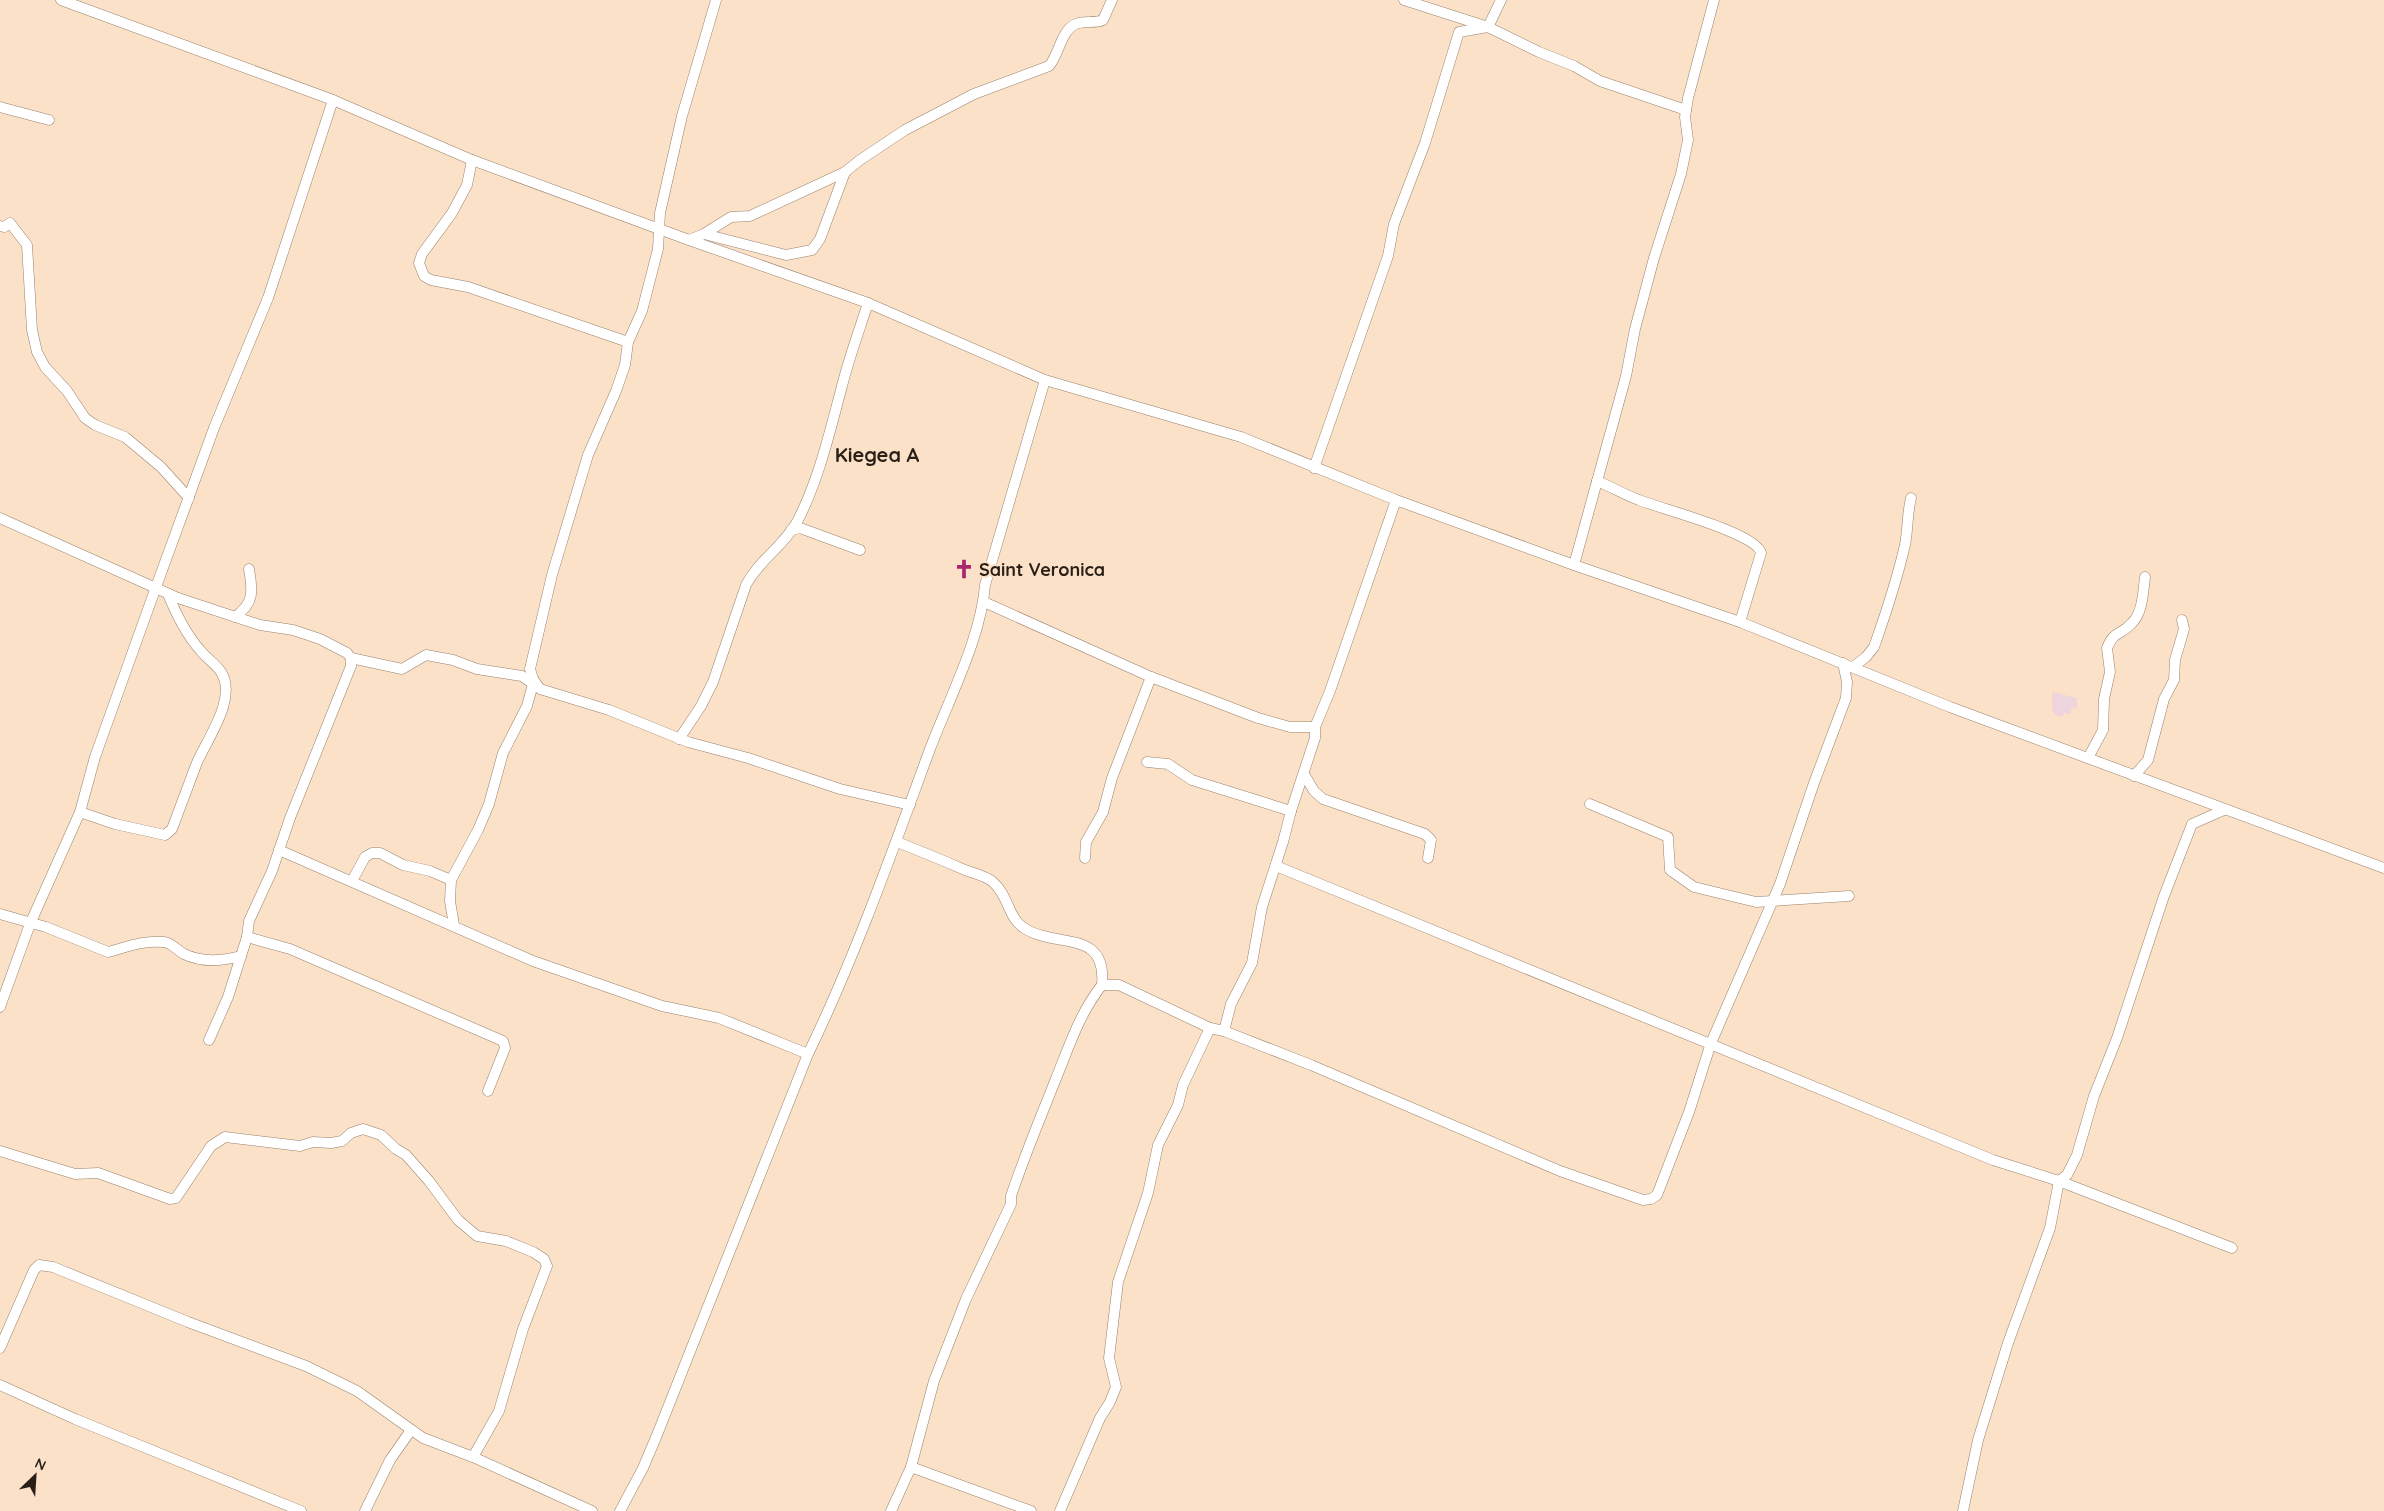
<svg xmlns="http://www.w3.org/2000/svg" width="2384" height="1511" font-family="Quicksand,sans-serif">
<style>
.commercial{fill:#edd4dd}
.lines{fill:none;stroke-linecap:round;stroke-linejoin:round}
.street-casing{stroke:#99816a;stroke-width:11}
.street{stroke:#fff;stroke-width:10}
.labels{text-anchor:middle;dominant-baseline:central;stroke-width:4;stroke-linejoin:round;paint-order:stroke}
.poi-label{font-size:18px;font-weight:bold;fill:#291f16;stroke:#fbe1c8;text-anchor:start}
.quarter-label{font-size:20px;font-weight:bold;fill:#291f16;stroke:#fbe1c8}
</style>
<rect width="100%" height="100%" fill="#fbe1c8"/>
<polygon class="commercial" points="2052,692 2077,698 2077,709 2072,707 2070,714 2063,713 2063,717 2054,714 2052,707"/>
<g class="lines">
<defs>
<g id="street">
<polyline points="61,0 333,100 472,160 689,240 868,303 1045,380 1241,437 1396,500 1574,565 1740,622 1950,707 2384,868"/>
<polyline points="716,0 682,116 660,213 658,249 642,311 628,342 625,365 616,391 588,455 552,575 530,669 533,679 540,689 609,710 688,742 748,758 840,789 910,805"/>
<polyline points="1404,0 1488,27 1539,52 1574,66 1600,81 1686,110"/>
<polyline points="0,107 49,120"/>
<polyline points="472,160 467,185 452,213 422,254 419,263 424,276 431,280 468,287 628,342"/>
<polyline points="0,226 4,227 10,223 27,245 32,330 37,352 45,367 67,391 85,418 95,425 125,437 161,467 189,498"/>
<polyline points="704,234 731,217 750,216 845,172"/>
<path d="M689,240L704,234L786,255L812,250L820,239L845,172L860,160L905,130L974,94L1049,66C1059,55 1061,30 1076,24C1085,20 1095,24 1103,20L1112,0"/>
<polyline points="1314,468 1388,256 1394,224 1425,143 1459,32 1488,27 1501,0"/>
<path d="M1597,481C1612,487 1625,495 1639,500C1661,509 1757,533 1761,553L1740,622"/>
<polyline points="0,518 178,598 260,625 293,630 320,639 347,653 351,658 351,666 290,818 272,871 249,921 247,937 228,997 209,1040"/>
<polyline points="791,530 800,528 860,550"/>
<polyline points="1574,565 1626,376 1635,329 1654,258 1681,174 1688,140 1685,117 1688,98 1714,0"/>
<polyline points="984,602 1151,677 1112,778 1103,812 1086,842 1085,858"/>
<path d="M235,617C254,603 253,592 249,569"/>
<polyline points="351,658 402,669 426,655 453,660 477,669 522,676 536,686"/>
<path d="M1853,667L1866,657L1874,647C1886,613 1897,580 1905,545C1908,530 1907,514 1911,498"/>
<polyline points="1151,677 1258,718 1290,727 1315,727"/>
<path d="M679,739L701,706L713,682L746,585C759,560 785,545 798,520C819,479 830,431 842,386C849,358 859,331 868,303"/>
<path d="M2088,758L2103,730L2104,699L2110,672L2107,648C2114,630 2122,635 2132,623C2143,612 2143,592 2145,577"/>
<polyline points="1147,762 1168,764 1192,780 1291,811"/>
<polyline points="1304,774 1314,791 1323,799 1425,834 1431,840 1428,858"/>
<polyline points="2134,776 2148,760 2164,699 2174,680 2175,660 2184,629 2182,620"/>
<polyline points="1590,804 1668,837 1670,870 1694,887 1756,902 1849,896"/>
<polyline points="2224,810 2192,824 2164,896 2117,1038 2094,1096 2077,1155 2067,1175 2059,1181 2232,1248"/>
<path d="M80,812L115,824L165,835L172,829C180,808 188,786 196,765C206,740 238,699 221,672C215,663 206,658 200,650C185,633 176,614 168,594"/>
<path d="M897,842C920,851 942,860 965,870C973,873 986,876 993,882C1009,896 1008,918 1024,928C1056,949 1107,928 1102,985"/>
<polyline points="279,850 533,961 662,1006 719,1018 808,1054"/>
<polyline points="1276,866 1993,1160 2059,1181 2050,1228 2008,1343 1978,1440 1963,1511"/>
<polyline points="352,881 365,857 372,853 380,853 403,865 430,871 451,880"/>
<path d="M0,914L46,927L108,952C127,947 144,940 164,942C172,943 178,951 184,954C203,963 222,961 241,956"/>
<polyline points="454,925 450,901 451,880 478,830 489,804 503,753 527,706 533,684"/>
<polyline points="247,937 290,949 503,1041 505,1048 488,1091"/>
<polyline points="0,1007 30,924 80,812 95,757 156,587 214,428 268,298 333,100"/>
<polyline points="1224,1031 1311,1065 1560,1171 1643,1200 1651,1199 1657,1195 1689,1112 1711,1043 1780,884 1814,783 1846,698 1847,682 1843,663"/>
<polyline points="0,1151 75,1174 98,1173 170,1199 176,1198 211,1146 225,1137 300,1146 313,1142 331,1143 342,1141 351,1133 363,1129 381,1135 396,1149 406,1155 429,1181 458,1220 477,1236 506,1241 533,1252 544,1259 547,1266 523,1329 499,1411 473,1457"/>
<polyline points="0,1348 34,1270 39,1265 53,1267 188,1322 306,1366 357,1391 423,1438 473,1457 592,1511"/>
<polyline points="0,1385 75,1419 301,1511"/>
<polyline points="911,1467 1031,1511"/>
<polyline points="365,1511 390,1460 411,1430"/>
<path d="M620,1511L643,1468L657,1435L808,1054C856,955 892,852 930,749C949,699 981,638 985,585L1045,380"/>
<path d="M891,1511L911,1467L934,1381L966,1299L1011,1204V1196C1024,1157 1040,1119 1055,1081C1069,1047 1079,1014 1102,985H1119L1210,1028"/>
<polyline points="1060,1511 1100,1418 1110,1402 1116,1387 1109,1358 1118,1282 1148,1193 1158,1145 1178,1105 1183,1085 1210,1028 1224,1031 1231,1004 1252,963 1262,907 1283,842 1291,811 1315,738 1315,727 1330,691 1396,500"/>
</g>
</defs>
<use href="#street" class="street-casing"/>
<use href="#street" class="street"/>
</g>
<defs>
<symbol id="church-bare" viewBox="-9 -9 18 18"><path d="M-1.2-6h2.4v3.5h3.3v2.4h-3.3V6h-2.4V-.1h-3.3v-2.4h3.3Z" fill="#aa2670" stroke="#fbe1c8" stroke-width="2.5" paint-order="stroke"/></symbol>
</defs>
<g fill-rule="evenodd">
<use href="#church-bare" x="950" y="555" width="28" height="28"/>
</g>
<g class="labels">
<g class="poi-label">
<text x="979" y="569">Saint Veronica</text>
</g>
<g class="quarter-label">
<text x="877" y="454">Kiegea A</text>
</g>
</g>
<g transform="translate(35 1476) rotate(25)" stroke="#fbe1c8" stroke-width="4" paint-order="stroke">
<path d="M0-4L9 19L0 12L-9 19Z" fill="#291f16"/>
<text y="-8" font-size="14" font-weight="bold" text-anchor="middle" fill="#291f16">N</text>
</g>
</svg>
